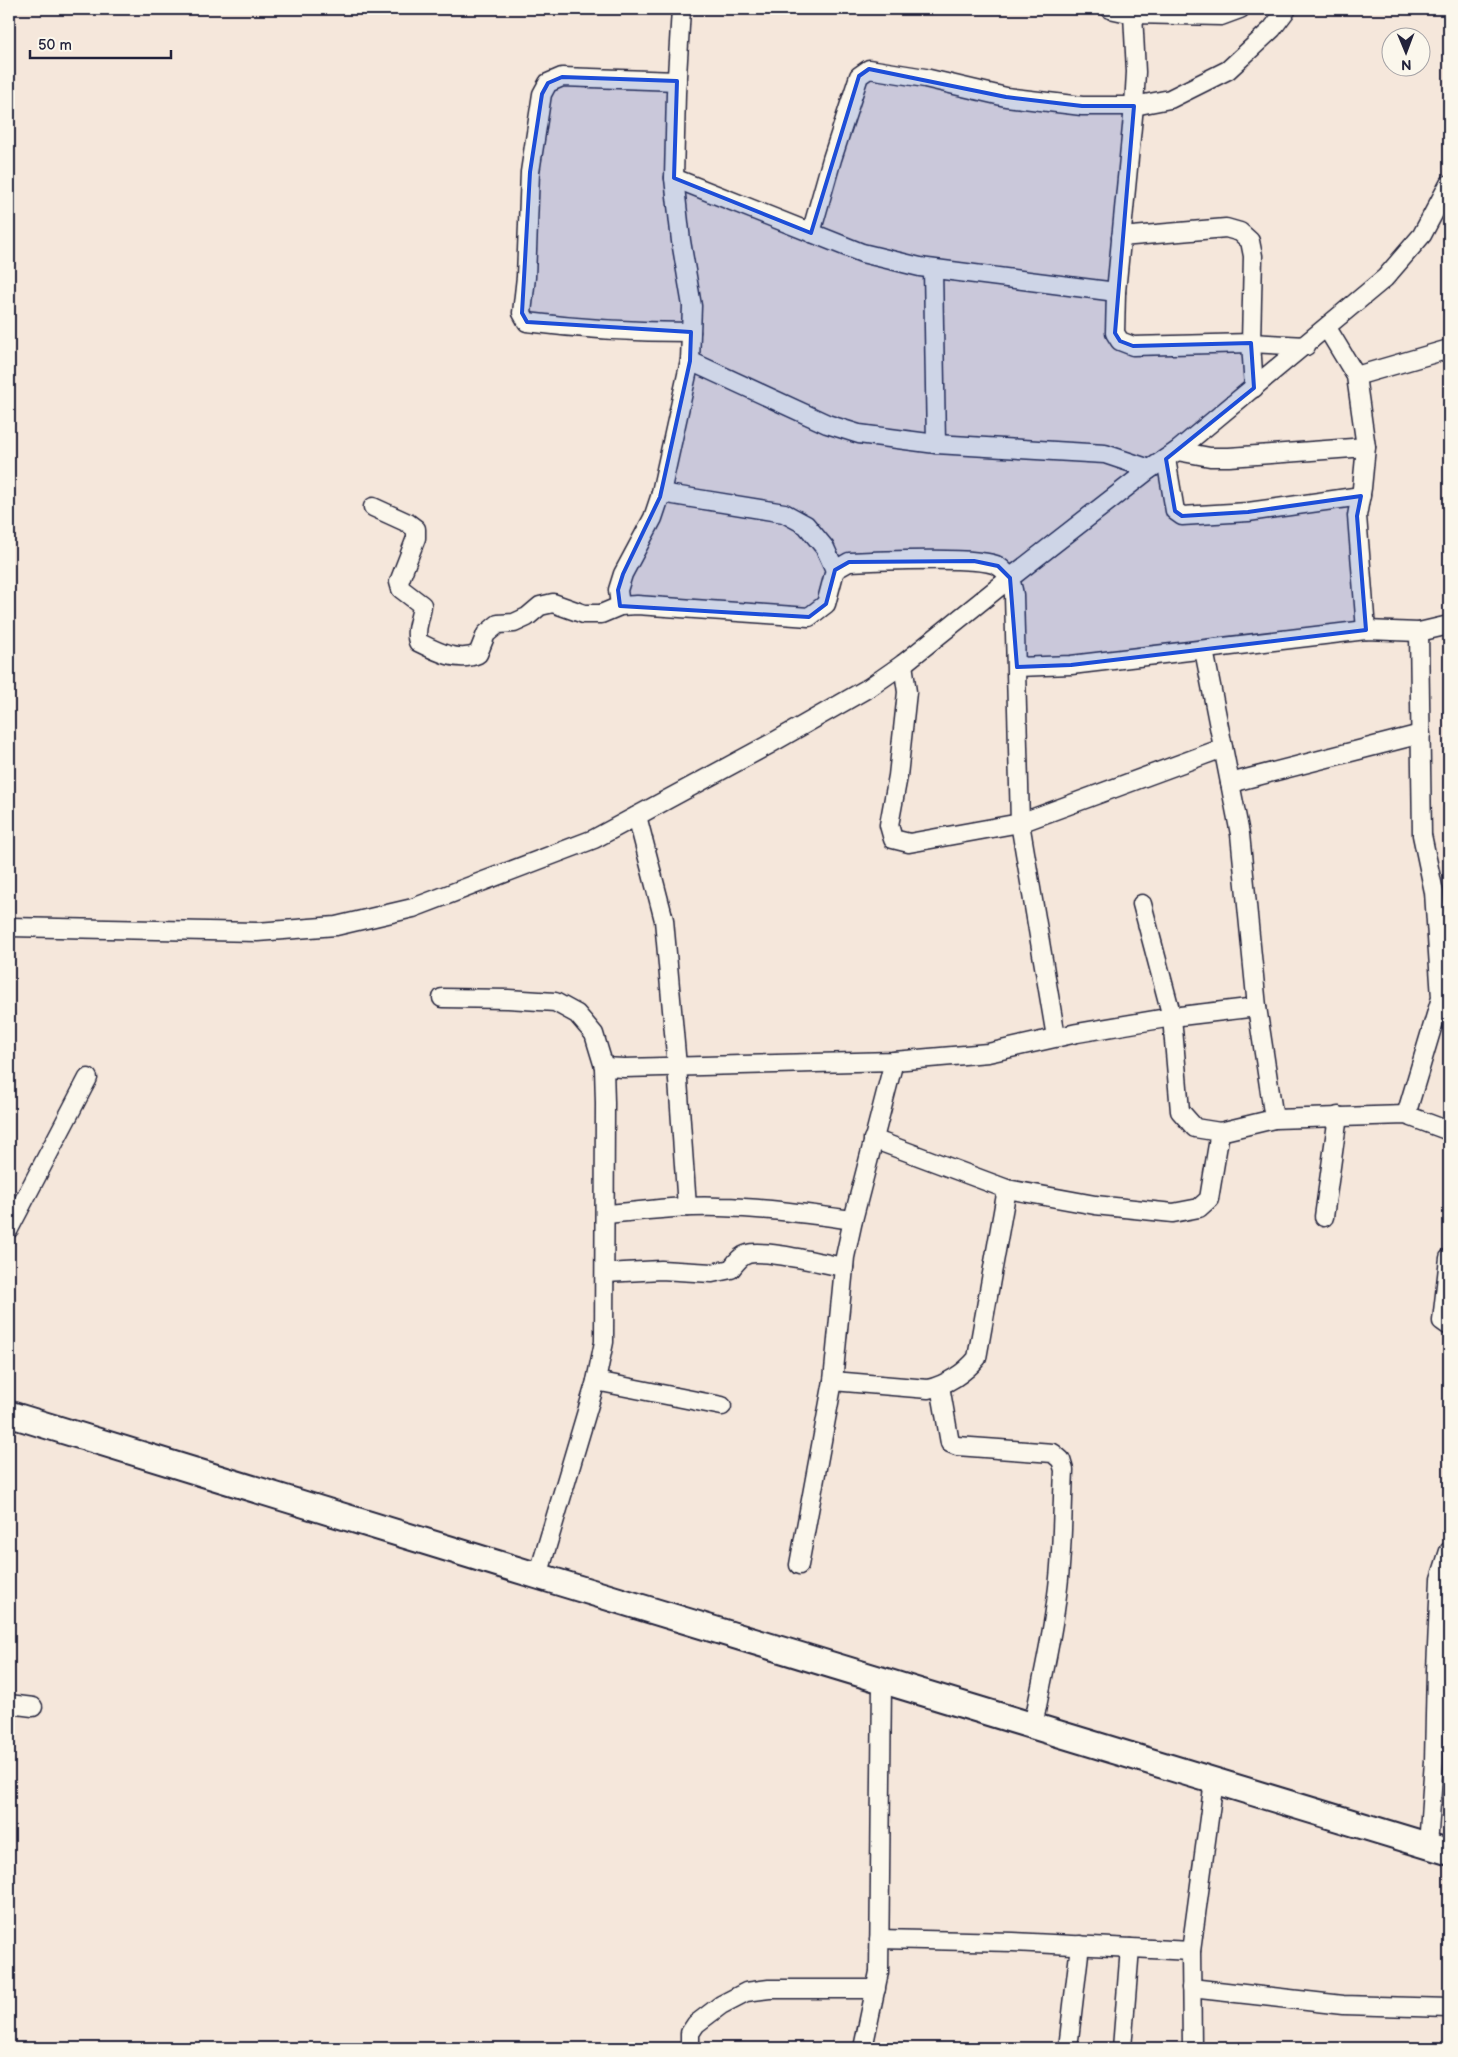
<svg xmlns="http://www.w3.org/2000/svg" width="1458" height="2057" font-family="'Balsamiq Sans',sans-serif">
<style>
.lines{fill:none;stroke-linecap:round;stroke-linejoin:round}
.street-casing{stroke:#22223b;stroke-width:21}
.secondary-casing{stroke:#22223b;stroke-width:29}
.street{stroke:#fbf7ec;stroke-width:18}
.secondary{stroke:#fbf7ec;stroke-width:25}
.marked{fill:#1d4ed8;fill-opacity:0.2;stroke:#1d4ed8;stroke-width:4;stroke-linejoin:round}
</style>
<rect width="100%" height="100%" fill="#f5e7db"/>
<filter id="ink" filterUnits="userSpaceOnUse"><feTurbulence type="fractalNoise" baseFrequency=".02" numOctaves="2"/><feDisplacementMap in="SourceGraphic" scale="10" xChannelSelector="R" yChannelSelector="G"/><feConvolveMatrix kernelMatrix="1 2 1 2 8 2 1 2 1" color-interpolation-filters="sRGB"/></filter>
<g filter="url(#ink)">
<g class="lines">
<defs>
<g id="street">
<polyline points="1110,9 1133,14 1221,16 1240,9"/>
<polyline points="1133,14 1136,72 1134,106 1116,292 1115,333 1120,341 1133,346 1251,343 1306,346"/>
<path d="M677,81L562,77L548,83L542,94L530,172L526,277L522,313L527,322C581,329 636,332 691,332"/>
<polyline points="674,178 862,253 920,267 1116,292"/>
<polyline points="811,233 832,159 859,76 869,69 925,78 1006,97 1082,106 1134,106 1170,99 1228,70 1272,29 1287,9"/>
<polyline points="1121,237 1226,228 1240,232 1250,241 1253,256 1251,343 1254,388"/>
<polyline points="933,269 936,444"/>
<polyline points="1327,328 1356,376 1366,447 1362,488 1357,516 1366,630"/>
<polyline points="690,361 827,424 859,434 936,444 1105,454 1150,469"/>
<polyline points="1356,376 1449,349"/>
<polyline points="1177,451 1210,457 1229,457 1366,447"/>
<polyline points="1166,459 1175,511 1182,516 1248,512 1361,496"/>
<polyline points="661,493 784,513 806,525 825,548 835,570"/>
<path d="M373,507L408,523L416,529V538L399,582L401,589L422,605C421,619 414,629 418,642C436,651 457,663 478,654L486,634L498,624L514,623L527,617L540,606L553,603L584,614H601L620,606L637,605L809,617L826,604L835,570L849,562C875,561 981,556 998,566C1009,573 1012,583 1014,595L1020,823L1056,1037"/>
<polyline points="620,606 618,590 623,574 653,518 660,497 690,361 692,306 681,241 674,178 676,93 681,9"/>
<polyline points="1204,650 1240,834 1257,1007 1274,1119"/>
<polyline points="903,664 907,692 898,776 889,825 893,839 909,843 1020,823 1223,748"/>
<polyline points="1017,667 1071,665 1366,630 1419,632 1449,625"/>
<polyline points="1230,783 1421,734"/>
<polyline points="637,816 664,920 677,1066 687,1207"/>
<polyline points="1142,904 1172,1017 1180,1111 1195,1128 1220,1132 1274,1119 1406,1115 1449,1131"/>
<polyline points="9,927 257,932 336,926 413,908 594,839 770,744 870,687 903,664 1010,578 1150,469 1177,451 1385,278 1422,235 1449,184"/>
<polyline points="442,998 508,999 555,1002 577,1014 594,1034 604,1067 605,1103 604,1342 596,1381 538,1576"/>
<polyline points="604,1067 624,1068 894,1061 988,1053 1077,1033 1172,1017 1257,1007"/>
<polyline points="1406,1115 1441,998 1434,892 1422,835 1419,632"/>
<polyline points="873,1139 1007,1189 1095,1205 1173,1213 1199,1208 1209,1199 1220,1132"/>
<path d="M606,1214C644,1211 682,1205 720,1207C765,1208 809,1214 853,1220"/>
<polyline points="1324,1217 1338,1116"/>
<polyline points="9,1229 88,1078"/>
<polyline points="1449,1258 1442,1321 1449,1326"/>
<path d="M606,1273L661,1270L712,1273L731,1269C735,1264 740,1256 748,1254C764,1249 825,1264 844,1267"/>
<polyline points="596,1381 722,1406"/>
<path d="M833,1381L928,1389C946,1385 965,1373 977,1358L1007,1189"/>
<path d="M940,1386L950,1443L957,1446L1053,1453L1061,1460L1064,1470C1062,1511 1063,1554 1057,1595C1052,1640 1041,1683 1033,1727"/>
<polyline points="799,1565 833,1381 845,1257 853,1220 894,1061"/>
<polyline points="9,1704 33,1707"/>
<polyline points="1428,1846 1434,1761 1436,1670 1440,1579 1449,1551"/>
<polyline points="879,1939 1013,1942 1191,1951"/>
<polyline points="1191,1988 1343,2005 1449,2008"/>
<polyline points="690,2048 690,2033 696,2024 721,2005 746,1992 769,1989 876,1989"/>
<polyline points="863,2048 879,1972 882,1681"/>
<polyline points="1068,2048 1080,1945"/>
<polyline points="1122,2048 1130,1948"/>
<polyline points="1192,2048 1191,1951 1214,1781"/>
</g>
<polyline id="secondary" points="9,1414 538,1576 1449,1852"/>
</defs>
<use href="#street" class="street-casing"/>
<use href="#secondary" class="secondary-casing"/>
<use href="#street" class="street"/>
<use href="#secondary" class="secondary"/>
</g>
</g>
<path class="marked" d="M869,69L1006,97L1082,106H1134L1115,333L1120,341L1133,346L1251,343L1254,388L1166,459L1175,511L1182,516L1248,512L1361,496L1357,516L1366,630L1071,665L1017,667L1010,578L998,566L974,561L849,562L835,570L826,604L809,617L620,606L618,590L623,574L660,497L690,361L691,332L527,322L522,313L530,172L542,94L548,83L562,77L677,81L674,178L811,233L859,76Z"/>
<rect width="1458" height="2057" fill="none" stroke="#fbf7ec" stroke-width="30"/>
<rect x="15" y="15" width="1428" height="2027" fill="none" stroke="#22223b" stroke-width="2" filter="url(#ink)"/>
<g transform="translate(1406 52) rotate(179)"><circle r="24" fill="#fbf7ec" stroke="#a4a2a5"/>
<path d="M0-4L9 19L0 12L-9 19Z" fill="#22223b"/>
<text y="-8" font-size="14" font-weight="bold" text-anchor="middle" fill="#22223b">N</text>
</g>
<path d="M30 50v8h141v-8" fill="none" stroke="#22223b" stroke-width="2.5"/>
<text x="38" y="50" font-size="15" fill="#22223b" stroke="#fbf7ec" stroke-width="4" paint-order="stroke">50 m</text>
</svg>
